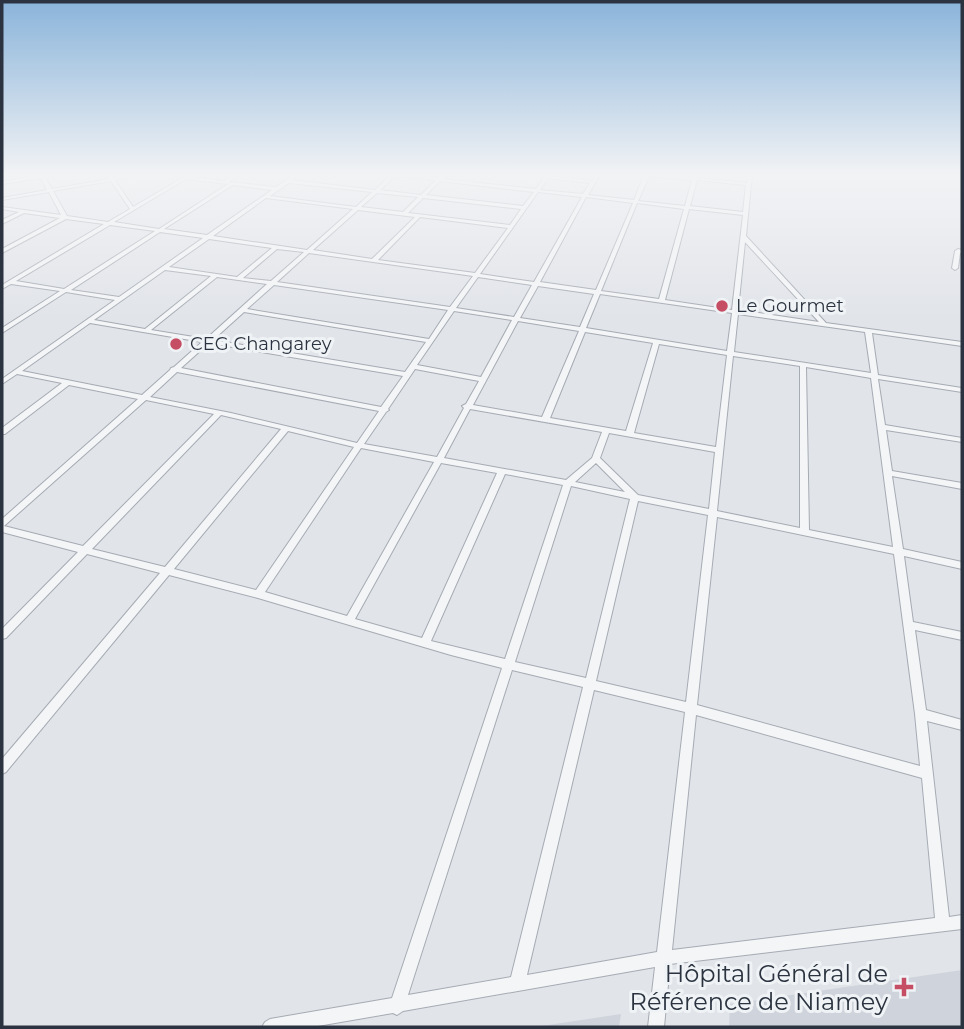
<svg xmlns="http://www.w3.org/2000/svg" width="964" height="1029" font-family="Montserrat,sans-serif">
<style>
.built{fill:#cfd3db}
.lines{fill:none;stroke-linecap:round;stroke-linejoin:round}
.street-casing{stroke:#a6abb3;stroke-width:2}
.street{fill:#f3f5f7;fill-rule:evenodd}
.poi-dot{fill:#c64e64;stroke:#f0f3f6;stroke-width:2.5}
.labels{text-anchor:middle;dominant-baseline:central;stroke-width:6;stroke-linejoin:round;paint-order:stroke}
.far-poi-label{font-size:18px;fill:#2a333f;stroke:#f0f3f6;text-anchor:start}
.near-poi-label{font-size:24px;fill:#2a333f;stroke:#f0f3f6;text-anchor:end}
</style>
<rect width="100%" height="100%" fill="#e1e4e9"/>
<g class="built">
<polygon points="962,970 962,1027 729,1027 730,1004"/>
<polygon points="621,1014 619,1027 535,1027"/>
</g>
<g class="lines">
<defs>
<g id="street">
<path d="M39,174H43L52,189L109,179L107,175L108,174H111L113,178L135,174H144L115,180L133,207L189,174H194L190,177L224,181L235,174H240L229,182L276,187L295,174H300L292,180L375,190L391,175L388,174L438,178L443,174H447L443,179L536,189L544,178L518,174H531L592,181L596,174H600L588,195L634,200L644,175L643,174L693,177L694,174H698L697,178L747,183L748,174H752L746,236L826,323L962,342V346L872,333L878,375L962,388V392L878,379L885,425L962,438V442L886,430L892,471L962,483V489L892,476L903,549L962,562V569L904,556L913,622L962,632V640L915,630L926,710L962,720V730L927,721L949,917L962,915V929L670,964L664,1027H648L655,967L403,1011L397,1015L393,1013L312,1027H262L265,1022L270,1019L392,998L502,668L451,655L258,598L169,575L6,772L2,774V759L160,573L87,554L6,638L2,639V629L78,552L2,532V519L138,399L69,385L5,434H2V428L62,383L17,374L2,384V379L115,300L66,292L2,333V328L60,291L11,284L2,289V285L104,224L66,219L2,253V249L60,218L24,213L2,224V220L19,212L2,209V207L61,215L49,192L2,200V198L47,190L41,178L2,184V182L39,175ZM395,176L436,180L421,195L380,190ZM649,176L692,180L685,206L638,201ZM548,178L590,183L583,194L540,190ZM186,179L228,184L159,229L114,222ZM697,180L746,185L743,212L690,206ZM111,181L130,209L108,222L67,216L53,191ZM440,181L534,192L523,206L426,195ZM289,183L372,192L356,207L270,196ZM233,185L272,190L207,235L164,229ZM538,192L582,197L534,282L480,274ZM377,193L418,197L403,212L361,207ZM586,197L633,203L596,290L540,282ZM266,198L353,209L307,250L213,236ZM423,198L521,209L510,225L408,213ZM637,203L684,209L659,299L601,291ZM689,209L743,215L732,310L665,300ZM358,210L415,217L372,259L313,250ZM420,217L508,228L475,273L378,260ZM110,225L155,231L64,289L16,281ZM160,232L203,238L119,297L71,290ZM209,239L272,248L237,277L169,267ZM745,242L819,322L738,310ZM277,249L304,252L271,281L243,278ZM309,253L473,276L450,307L277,282ZM165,270L211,276L145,329L94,320ZM217,277L267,284L206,339L151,330ZM478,277L532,285L514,317L456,308ZM274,285L448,310L429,339L247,309ZM538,286L594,294L580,327L520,318ZM600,294L732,313L727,351L586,328ZM454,311L512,320L481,377L417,365ZM244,312L426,342L405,372L213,340ZM738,314L865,332L871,373L734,352ZM518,321L579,331L542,417L473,405ZM90,323L202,342L174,367L171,368L170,370L142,395L22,371ZM585,332L653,343L626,431L550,418ZM209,343L403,376L381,407L181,368ZM659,344L727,355L716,447L634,433ZM733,356L800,366V528L717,511ZM806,367L871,378L893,547L809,530ZM415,369L479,381L466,404L462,406L464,408L437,457L364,444L386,412L389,410L388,409ZM177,372L379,411L357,443L231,413L150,397ZM146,400L214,414L83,546L4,526ZM470,409L602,432L592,458L566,480L444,458ZM221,415L281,429L165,567L92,549ZM288,431L354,447L256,590L174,569ZM609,433L715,452L709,509L638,495L600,458ZM361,448L434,462L347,616L265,592ZM441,463L497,473L422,638L355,619ZM596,463L625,492L575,482ZM505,474L563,485L505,659L431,641ZM571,486L630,499L586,678L515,662ZM638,501L708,515L686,702L596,681ZM717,517L894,554L915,714L920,766L697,705ZM512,670L583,687L511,977L408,995ZM594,690L685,712L657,952L527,975ZM696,715L922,778L935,918L672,950Z"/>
<polygon points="958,249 962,250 962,254 960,253 958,268 955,270 952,268 955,251"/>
</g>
</defs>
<use href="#street" class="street-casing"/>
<use href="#street" class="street"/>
</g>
<linearGradient id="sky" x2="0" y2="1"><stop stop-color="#8ab4da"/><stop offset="0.55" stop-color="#f2f3f5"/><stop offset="1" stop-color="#f2f3f5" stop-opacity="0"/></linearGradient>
<rect width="964" height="318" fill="url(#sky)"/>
<g class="poi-dot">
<circle cx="722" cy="306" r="7"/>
<circle cx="176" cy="344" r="7"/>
<path d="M900.5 976.5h7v7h7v7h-7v7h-7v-7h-7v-7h7z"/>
</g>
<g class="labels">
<g class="far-poi-label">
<text x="736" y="306">Le Gourmet</text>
<text x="190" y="344">CEG Changarey</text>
</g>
<g class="near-poi-label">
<text x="888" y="973">Hôpital Général de<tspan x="888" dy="28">Référence de Niamey</tspan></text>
</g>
</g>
<rect width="964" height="1029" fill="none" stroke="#2a333f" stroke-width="7"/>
</svg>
